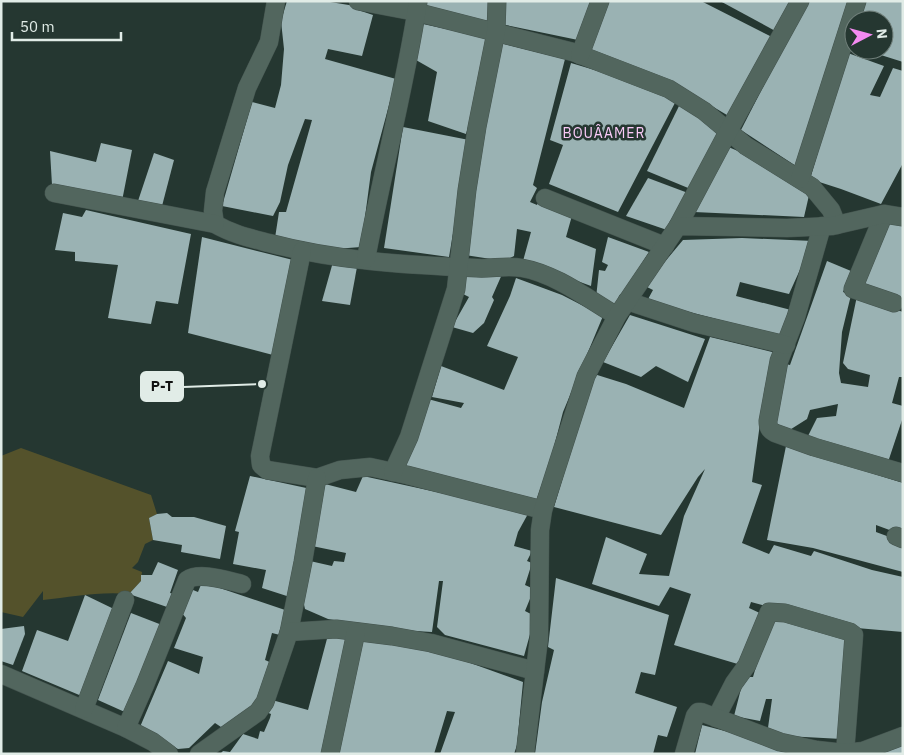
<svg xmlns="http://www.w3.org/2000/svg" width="904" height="755" font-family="'IBM Plex Sans',sans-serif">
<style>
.green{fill:#54522b}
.building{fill:#9ab2b3}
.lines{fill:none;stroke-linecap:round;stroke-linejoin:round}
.minor-casing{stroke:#44544f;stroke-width:19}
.minor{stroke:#52665e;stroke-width:18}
.labels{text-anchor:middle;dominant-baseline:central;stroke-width:5;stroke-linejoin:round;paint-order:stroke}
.neighbourhood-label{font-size:14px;letter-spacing:1px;fill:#facaf8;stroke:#253731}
.leader{fill:none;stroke:#e1ece7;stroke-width:2}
.callout-dot{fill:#e1ece7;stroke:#253731;stroke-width:2}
.callout{fill:#e1ece7;stroke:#e1ece7;stroke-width:2}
.callout-label{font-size:14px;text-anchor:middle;font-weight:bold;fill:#111}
</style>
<rect width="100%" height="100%" fill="#253731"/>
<path class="green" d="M21,448L151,495L157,514L149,518L153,540L145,544L138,562L132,568L142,572L141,581L129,594C101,591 71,597 43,600V591L23,617L1,612V456Z"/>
<g class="building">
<polygon points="287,1 324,1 355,6 358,10 373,15 362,56 328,49 325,59 396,79 371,172 361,247 335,249 275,238 279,212 286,212 312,120 305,119 288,165 280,202 273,216 222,206 252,102 275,108 281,85 284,49 281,21"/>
<polygon points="427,1 489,1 488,21 425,10"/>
<polygon points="502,1 592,1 578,40 501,24"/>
<polygon points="606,1 701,1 774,38 732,118 673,83 588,49"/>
<polygon points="720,1 796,1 779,33"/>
<polygon points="807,1 854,1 799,168 741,130"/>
<polygon points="862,1 903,1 903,62 865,50 884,50 884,20 856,20"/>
<polygon points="423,24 493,39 466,134 428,121 437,72 416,60"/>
<polygon points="500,43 565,59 533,185 537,188 530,202 537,205 540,199 573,212 566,237 596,249 591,286 523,261 531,232 517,229 514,256 504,261 465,255 476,157"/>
<polygon points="845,52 884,66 870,95 880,97 893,68 903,71 903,163 881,204 841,189 810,179 818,152 814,150"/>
<polygon points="571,63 645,85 677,99 618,212 549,184 563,145 550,140"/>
<polygon points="680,104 722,131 693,190 647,171"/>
<polygon points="403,127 469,140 449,257 384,248"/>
<polygon points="101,143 132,150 122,201 52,185 50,151 96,162"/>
<polygon points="726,146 757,159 810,191 804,217 694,212"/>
<polygon points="154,153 174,160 162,206 138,201"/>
<polygon points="648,178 688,193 667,230 626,216"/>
<polygon points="86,210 191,234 178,304 156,301 151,324 108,318 118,265 75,261 75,252 55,250 63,213 82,217"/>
<polygon points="885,220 903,226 903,304 862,286"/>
<polygon points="202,237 293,260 273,355 188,333"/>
<polygon points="608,237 649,252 615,306 596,298 599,270 605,271 608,265 602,262"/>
<polygon points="742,238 813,241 789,294 740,282 736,296 791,310 781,336 647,301 653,290 647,287 663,264 683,240"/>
<polygon points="827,261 851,271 843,292 851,295 842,332 839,373 841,383 868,387 870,375 848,369 843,363 857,296 903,312 903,377 899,377 892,403 903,406 903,417 887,465 807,438 817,418 836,416 838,404 810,410 807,419 788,431 774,428 781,363 790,365"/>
<polygon points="333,262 357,267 350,305 322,301"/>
<polygon points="465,271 503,272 492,297 494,300 484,323 473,333 452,327 469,297 461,293"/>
<polygon points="516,278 562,295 603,316 563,412 550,462 536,501 401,465 428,399 461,408 464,403 432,397 441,366 504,390 518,357 487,346 510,296"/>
<polygon points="630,315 705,339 688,382 656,366 641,377 603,362"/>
<polygon points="710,337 776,353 771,388 765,387 752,482 762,485 742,543 769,554 774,545 811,556 814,551 872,570 903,577 903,632 845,627 751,602 749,608 764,615 741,665 674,645 691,594 670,587 659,606 592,584 606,537 647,554 639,574 669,576 684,516 705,469 698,477 661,535 554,507 594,374 626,384 684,408"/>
<polygon points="786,446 903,483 903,535 876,525 876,532 903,542 903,572 813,548 767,540"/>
<polygon points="250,476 311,489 293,598 262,588 266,570 233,564 239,532 235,531"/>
<polygon points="363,476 529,512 518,532 514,546 532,551 527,561 532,563 525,585 534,589 525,611 535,616 524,656 445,635 437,627 443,581 439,581 432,632 398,630 328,619 305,609 303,600 310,561 332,566 334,561 344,562 346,553 312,546 325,484 356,492"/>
<polygon points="167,513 172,517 194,517 226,526 220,559 181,552 182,545 153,540 149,518 157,514"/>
<polygon points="158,562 178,570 170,593 174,594 170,608 129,594 141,581 141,575 152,575"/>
<polygon points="556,578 669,615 655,675 641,672 635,693 677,707 667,737 658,735 653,754 535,754 542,702 554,650 548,647"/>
<polygon points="202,582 291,612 284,636 272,633 265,660 274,664 258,706 227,731 215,723 189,748 178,749 140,727 168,661 199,674 203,657 174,648 186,618 181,612 188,588 198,592"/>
<polygon points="85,595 116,610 84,697 22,671 37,630 68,641"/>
<polygon points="131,613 162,625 127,713 98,700"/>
<polygon points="771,616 853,636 842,739 767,735 772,699 766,699 760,721 734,716 744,677 753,677"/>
<polygon points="24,626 25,634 13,665 1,661 1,629"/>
<polygon points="328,635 350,640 323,754 220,754 223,751 230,752 243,734 258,739 260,731 264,732 270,718 271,714 266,712 272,700 308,710"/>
<polygon points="360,640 437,651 523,682 517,745 514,754 440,754 455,712 447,711 434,754 336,754"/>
<polygon points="702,725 771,743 801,754 695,754"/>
<polygon points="903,741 903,754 873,754"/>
</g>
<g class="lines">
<defs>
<g id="minor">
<path d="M276,1L269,42L247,88L215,192L213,211L215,224C232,234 250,238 269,243C336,261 407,265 477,268C492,269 507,265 522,268C556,274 588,299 617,316"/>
<polyline points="358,1 416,12 573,52 669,89 704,111 746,146 812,187 831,210 837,225"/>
<polyline points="580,55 600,1"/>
<polyline points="800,179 857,1"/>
<polyline points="54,193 215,224"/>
<polyline points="545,198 665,246"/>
<polyline points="884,214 853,289 894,303"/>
<polyline points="678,226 729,130 800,1"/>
<path d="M822,226L796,317L779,361L768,421C768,427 769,430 775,433L814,447L903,473"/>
<polyline points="302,251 260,456 261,465 267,470 317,478 340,470 370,467 407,475 543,510"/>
<path d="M366,259C382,173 405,88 418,2"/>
<polyline points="627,301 694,323 786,345"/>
<polyline points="393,472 409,437 456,289 467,190 477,127 496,32 497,1"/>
<polyline points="896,536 903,539"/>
<polyline points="289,632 303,562 317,478"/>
<polyline points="1,674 126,728 153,742 169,754"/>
<polyline points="84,709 125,600"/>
<polyline points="716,718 734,683 747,665 769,612 785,613 850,632 854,635 845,753"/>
<path d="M126,728L145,685L187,580C200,571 228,581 242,584"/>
<polyline points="199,754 258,712 265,702 289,632 336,629 392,636 431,643 535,671"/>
<polyline points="330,754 356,632"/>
<polyline points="525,754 539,638 540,530 543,510 586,376 617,316 678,226 787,228 832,226 884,214 903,217"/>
<polyline points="684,754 695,716 698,712 701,712 780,742 817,750 845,753 863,751 903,736"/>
</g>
</defs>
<use href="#minor" class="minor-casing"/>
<use href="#minor" class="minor"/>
</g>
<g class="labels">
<g class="neighbourhood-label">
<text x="604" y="133">BOUÂAMER</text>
</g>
</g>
<path class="leader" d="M262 384L183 387"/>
<circle class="callout-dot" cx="262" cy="384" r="5"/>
<rect class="callout" x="141" y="372" width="42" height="29" rx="5"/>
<g class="callout-label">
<text x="162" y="391">P-T</text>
</g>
<rect width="904" height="755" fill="none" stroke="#e1ece7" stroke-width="5"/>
<g transform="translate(869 35) rotate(84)"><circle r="24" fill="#253731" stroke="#707f7a"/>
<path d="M0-4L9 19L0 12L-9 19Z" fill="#f38af1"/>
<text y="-8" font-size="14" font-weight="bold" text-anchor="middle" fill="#e1ece7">N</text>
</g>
<path d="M12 32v8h109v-8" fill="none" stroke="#e1ece7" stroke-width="2.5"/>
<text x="20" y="32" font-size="15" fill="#e1ece7" stroke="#253731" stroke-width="4" paint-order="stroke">50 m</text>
</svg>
